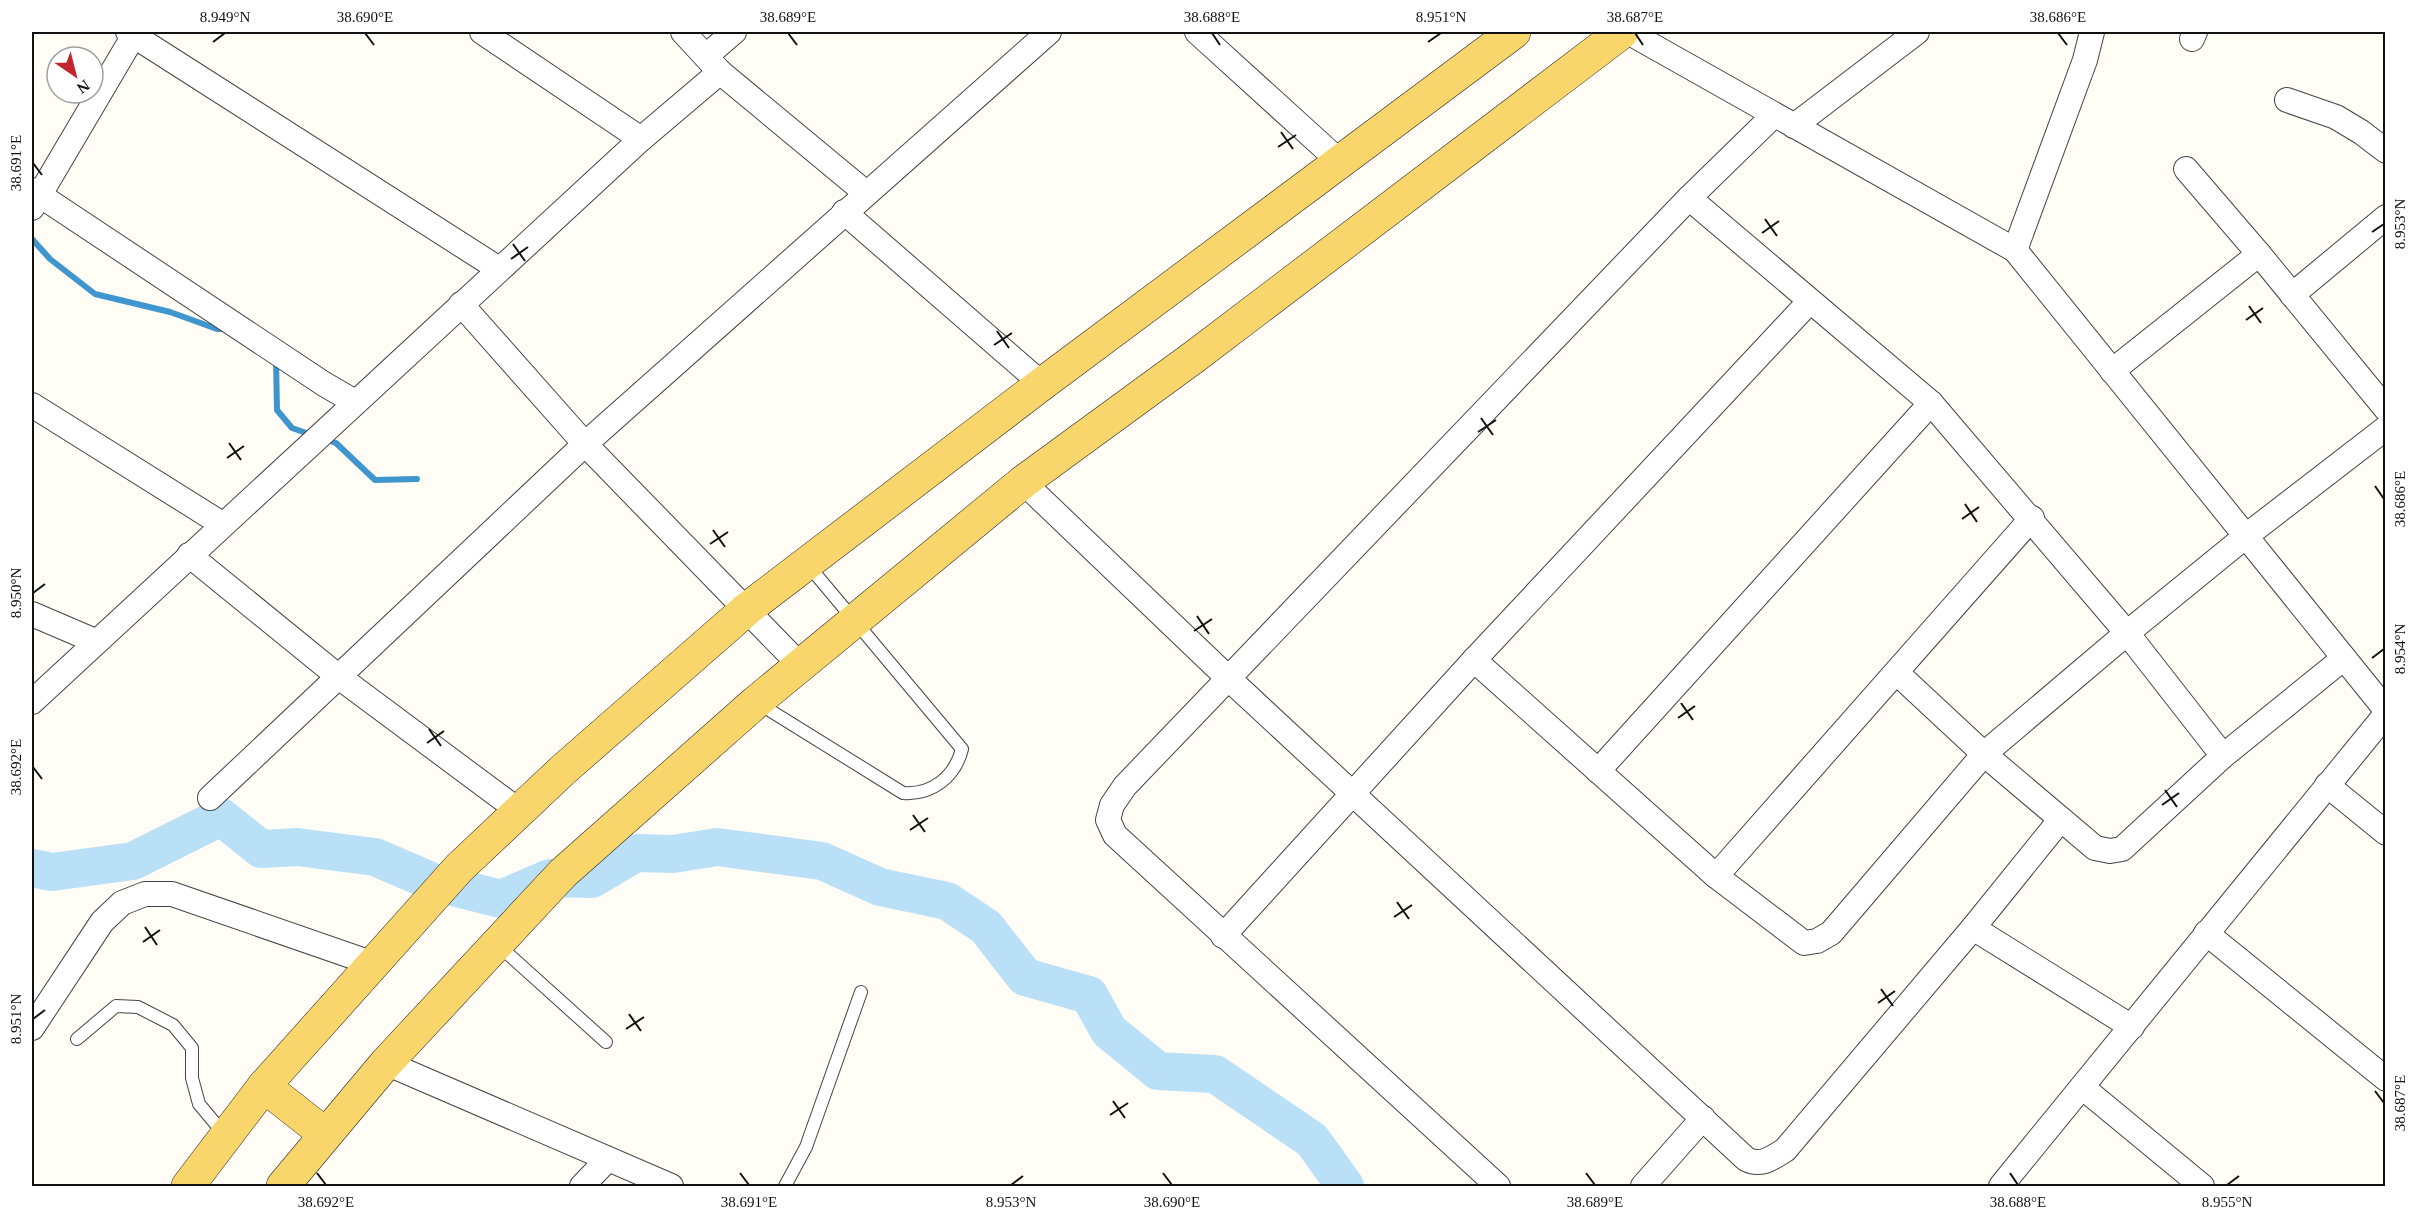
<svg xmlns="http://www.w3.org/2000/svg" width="2417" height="1218" font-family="Georgia,serif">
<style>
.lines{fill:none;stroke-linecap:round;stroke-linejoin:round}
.stream{stroke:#3f96cf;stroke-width:6}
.river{stroke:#b9e0f7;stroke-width:38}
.service-casing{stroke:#444;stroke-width:14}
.minor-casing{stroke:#444;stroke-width:26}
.primary-casing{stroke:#222;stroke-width:34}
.service{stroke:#fff;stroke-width:12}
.minor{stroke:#fff;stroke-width:24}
.primary{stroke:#f9d66b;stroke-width:33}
.ticks{fill:none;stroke:#111;stroke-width:2}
.neatline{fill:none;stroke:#111;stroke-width:2}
.ticks-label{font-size:15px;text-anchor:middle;fill:#111}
</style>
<rect width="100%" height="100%" fill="#fffdf5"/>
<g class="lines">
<g class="stream">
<polyline points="32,239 50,259 95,294 170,312 217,329 225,329"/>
<polyline points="276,360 277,410 292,428 312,435"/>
<polyline points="325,439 336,443 375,480 417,479"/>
</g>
<polyline class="river" points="32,868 52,872 133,861 221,817 261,849 297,847 375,857 433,882 501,899 550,878 592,879 636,853 673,854 717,847 822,861 880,887 947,901 986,927 1025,977 1089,995 1109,1031 1158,1071 1215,1074 1312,1140 1345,1186"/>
<defs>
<g id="service">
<path d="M758,703L903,793C932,795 955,777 962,749L808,565"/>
<polyline points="497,944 606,1042"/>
<polyline points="77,1039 116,1006 138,1007 173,1025 192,1048 192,1078 199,1104 225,1135"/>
<polyline points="785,1186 806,1147 861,992"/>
</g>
<g id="minor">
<polyline points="128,32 499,269"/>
<polyline points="683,32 720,72 866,193"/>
<polyline points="1197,32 1339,161"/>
<polyline points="1628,32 2015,250 2386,710"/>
<polyline points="2192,39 2195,32"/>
<polyline points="706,56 734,32"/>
<polyline points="2287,100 2336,117 2361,132 2386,151"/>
<polyline points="1794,126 1917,32"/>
<polyline points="641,139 720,72"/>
<polyline points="2186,169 2259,254 2386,409"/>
<polyline points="32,190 324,384 355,402"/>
<polyline points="1689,198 1931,403 2127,633 2223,756"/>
<polyline points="32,208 134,35"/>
<polyline points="844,212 1042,384"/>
<polyline points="2015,250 2085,60 2092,32"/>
<polyline points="2292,295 2386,217"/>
<polyline points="461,304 585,444 800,665"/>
<polyline points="2112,371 2259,254"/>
<polyline points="32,405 222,524"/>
<path d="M1023,482L1228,678L1746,1159C1761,1167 1772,1158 1785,1150L1973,928L2061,819"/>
<polyline points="189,555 339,677 519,811"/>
<polyline points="32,614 95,641"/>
<polyline points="1474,660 1716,876 1804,943 1817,941 1831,933 1984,754 2127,633 2246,536 2386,428"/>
<polyline points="1897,673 1984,754 2095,848 2110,851 2122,849 2223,756 2344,658"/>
<polyline points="32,702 641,139 482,32"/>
<polyline points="1598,771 1931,403"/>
<polyline points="2327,785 2386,833"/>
<polyline points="210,798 585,444 1049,32"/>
<polyline points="1716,876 2032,518"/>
<polyline points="1973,928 2132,1027"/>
<polyline points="2206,933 2386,1079"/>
<polyline points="1223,936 1474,660 1810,301"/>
<polyline points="32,1028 102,922 122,903 145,894 172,894 374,964"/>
<polyline points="386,1063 671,1186"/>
<polyline points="2082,1087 2202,1186"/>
<polyline points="582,1186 608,1159"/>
<polyline points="1498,1186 1115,835 1108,820 1112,805 1125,786 1689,198 1774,115"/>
<polyline points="1643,1186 1703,1118"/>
<polyline points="2001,1186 2386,714"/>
</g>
<g id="primary">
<polyline points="264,1086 325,1134"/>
<polyline points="188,1186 264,1086 459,868 564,769 747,609 1042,384 1514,32"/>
<polyline points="283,1186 386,1063 563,873 756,702 1023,482 1194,357 1622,32"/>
</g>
</defs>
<use href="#service" class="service-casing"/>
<use href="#minor" class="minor-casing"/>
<use href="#primary" class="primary-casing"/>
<use href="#service" class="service"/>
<use href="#minor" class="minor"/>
<use href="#primary" class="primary"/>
</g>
<path class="ticks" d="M365,33L374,45M788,33L797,45M1212,33L1220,45M1635,33L1643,45M2058,33L2067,45M213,42L225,33M1428,42L1441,33M1281,132L1293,149M1278,147L1296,135M33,163L42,175M1765,219L1777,236M2372,232L2384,224M1762,233L1779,221M513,244L525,261M511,259L528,247M2249,306L2261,323M2246,320L2263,308M997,331L1009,348M994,345L1012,333M1481,418L1493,435M1478,432L1496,420M229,443L241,460M227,458L244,446M2375,486L2384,499M1965,504L1977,522M1962,519L1979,507M713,530L725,547M710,544L728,532M33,593L45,584M1197,616L1209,634M1194,631L1212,619M2372,658L2384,649M1681,703L1693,720M1678,718L1695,706M429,729L441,746M427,743L444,731M33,767L42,779M2165,790L2177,807M2162,805L2179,793M913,815L925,832M910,830L928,818M1397,902L1409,919M1394,917L1412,905M145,927L157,945M143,942L160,930M1881,989L1893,1006M1878,1003L1895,991M629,1014L641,1031M33,1019L45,1010M626,1029L644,1017M2375,1091L2384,1103M1113,1101L1125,1118M1110,1115L1128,1103M317,1173L326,1185M740,1173L749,1185M1163,1173L1172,1185M1586,1173L1595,1185M2010,1173L2018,1185M1011,1185L1023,1176M2227,1185L2239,1176"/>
<rect width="2417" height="1218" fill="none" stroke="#ffffff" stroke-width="66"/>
<g transform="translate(75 75) rotate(145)"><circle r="28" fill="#ffffff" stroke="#a0a0a0" stroke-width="1.5"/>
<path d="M0-4.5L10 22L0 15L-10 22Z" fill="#c4262e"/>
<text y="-9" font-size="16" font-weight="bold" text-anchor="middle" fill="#111111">N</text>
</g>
<rect x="33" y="33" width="2351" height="1152" class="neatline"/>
<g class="ticks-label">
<text x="225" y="22">8.949°N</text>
<text x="365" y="22">38.690°E</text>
<text x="788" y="22">38.689°E</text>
<text x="1212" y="22">38.688°E</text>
<text x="1441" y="22">8.951°N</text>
<text x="1635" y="22">38.687°E</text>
<text x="2058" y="22">38.686°E</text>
<text transform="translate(16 163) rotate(-90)" y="5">38.691°E</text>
<text transform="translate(2400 224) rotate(-90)" y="5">8.953°N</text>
<text transform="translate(2400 499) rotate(-90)" y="5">38.686°E</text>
<text transform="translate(16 593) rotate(-90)" y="5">8.950°N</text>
<text transform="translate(2400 649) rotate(-90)" y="5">8.954°N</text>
<text transform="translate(16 767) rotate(-90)" y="5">38.692°E</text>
<text transform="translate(16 1019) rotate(-90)" y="5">8.951°N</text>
<text transform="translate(2400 1103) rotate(-90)" y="5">38.687°E</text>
<text x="326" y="1207">38.692°E</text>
<text x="749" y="1207">38.691°E</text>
<text x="1011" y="1207">8.953°N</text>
<text x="1172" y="1207">38.690°E</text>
<text x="1595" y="1207">38.689°E</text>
<text x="2018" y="1207">38.688°E</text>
<text x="2227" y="1207">8.955°N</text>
</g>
</svg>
